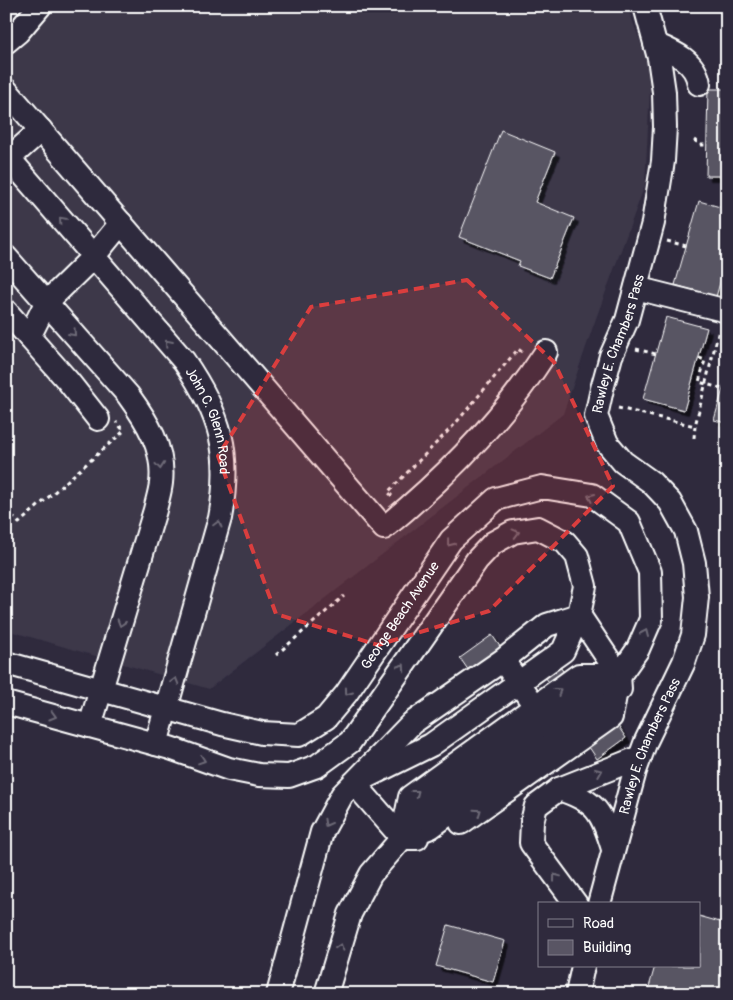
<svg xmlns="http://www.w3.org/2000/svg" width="733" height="1000" font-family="Pangolin,sans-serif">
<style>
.built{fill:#3c3749}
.building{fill:#595564;stroke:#fff;filter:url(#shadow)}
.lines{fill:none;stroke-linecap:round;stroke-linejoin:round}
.minor-casing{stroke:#fff;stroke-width:26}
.path{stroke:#fff;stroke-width:3;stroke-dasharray:4 4;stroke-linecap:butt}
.minor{stroke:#2f2a3d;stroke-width:22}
.oneway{stroke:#6d6a77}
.marked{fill:#da3e3e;fill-opacity:0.2;stroke:#da3e3e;stroke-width:4;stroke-dasharray:10 6;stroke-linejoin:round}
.labels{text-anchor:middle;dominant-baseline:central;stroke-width:4;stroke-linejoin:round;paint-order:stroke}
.street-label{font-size:14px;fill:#fff;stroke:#2f2a3d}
</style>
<defs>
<filter id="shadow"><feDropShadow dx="4.5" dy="4.5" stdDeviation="0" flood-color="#0009"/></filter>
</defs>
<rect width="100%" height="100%" fill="#2f2a3d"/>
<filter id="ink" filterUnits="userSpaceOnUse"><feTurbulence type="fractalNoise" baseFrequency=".02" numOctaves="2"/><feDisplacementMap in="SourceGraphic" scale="10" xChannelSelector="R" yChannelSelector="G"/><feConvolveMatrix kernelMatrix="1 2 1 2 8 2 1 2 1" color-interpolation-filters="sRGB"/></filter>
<g filter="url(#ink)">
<polygon class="built" points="6,6 627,6 651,70 645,185 594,324 563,414 209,689 6,630"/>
<g class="building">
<polygon points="708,89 727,89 727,176 706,176"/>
<polygon points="501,130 555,152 535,202 574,218 550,278 518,266 520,261 459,237"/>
<polygon points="699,201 727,209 727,258 716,297 675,285"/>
<polygon points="666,317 707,328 684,410 643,399"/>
<polygon points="727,375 727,423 714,420"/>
<polygon points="492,635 503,651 471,674 460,658"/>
<polygon points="557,663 566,675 552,686 542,673"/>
<polygon points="616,723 626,738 597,759 587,744"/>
<polygon points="699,916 727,924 727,984 724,994 647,994 655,966 699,966"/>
<polygon points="448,925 505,941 493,982 436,966"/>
</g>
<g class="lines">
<defs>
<g id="minor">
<polyline points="6,42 18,32 40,6"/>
<path d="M655,44C674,52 696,61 699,84"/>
<path d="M6,90L384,528C446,477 503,419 546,352"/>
<path id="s1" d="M6,155L184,361C221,415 232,453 220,518L156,744"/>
<polyline points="6,161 41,130"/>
<path d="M6,257L128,395C147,421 165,449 161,483C160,492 157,501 155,510L90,726"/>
<polyline points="636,288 727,311"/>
<polyline points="6,311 68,381 98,419"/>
<polyline points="29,337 46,303 94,256 121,223"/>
<polyline points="579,615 619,675 620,689"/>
<path id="s2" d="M6,663L222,724L262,733L299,735L326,718L346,694L451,540L496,499L542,487L592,495L629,522L650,572L651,619L638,649L600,703L431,827L402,838"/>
<polyline points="509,669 554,733"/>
<polyline points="6,703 170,748 229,769 259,775 289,776 317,766 350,742 477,560 493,543 513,532 538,528 565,542 577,556 585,586 579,615 563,651 431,745 354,783"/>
<polyline points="354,783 402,838 417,838"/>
<path d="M559,789C597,801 602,813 613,849"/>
<polyline points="461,823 611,717 617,685"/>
<polyline points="403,831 410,797 579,675 613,675"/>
<polyline points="576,904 531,843 532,822 536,806 559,789 640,757"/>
<path id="s3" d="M599,904L635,771L646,741L684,662L693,635L697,597L694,563L686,531L670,502L651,482L623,462L607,443L596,416L602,389L611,356L627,320L653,223L663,161L665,127L664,92L659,58L645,6"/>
<polyline points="278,994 322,832 342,795 412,723 503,660 547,625 579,615"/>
<polyline points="326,994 350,914 371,874 402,838 419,814 589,689 618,675"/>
<polyline points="577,994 583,966"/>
</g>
</defs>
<use href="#minor" class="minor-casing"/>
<g class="path">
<polyline points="694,140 701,145 706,145"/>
<polyline points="667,241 686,246"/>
<polyline points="636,349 656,354"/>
<polyline points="699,358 705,360 699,382 723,389"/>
<polyline points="618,408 695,426"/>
<polyline points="694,438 695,426 719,330"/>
<polyline points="392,496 388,492 455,424 518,349 522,352"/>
<polyline points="6,513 8,512 19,523 124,431 116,422"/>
<polyline points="276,655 344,596"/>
</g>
<use href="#minor" class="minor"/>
</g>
<defs><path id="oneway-chevron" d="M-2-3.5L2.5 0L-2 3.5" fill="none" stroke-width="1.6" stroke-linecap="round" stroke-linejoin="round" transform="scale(1.25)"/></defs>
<g class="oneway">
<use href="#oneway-chevron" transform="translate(62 220) rotate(-131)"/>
<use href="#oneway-chevron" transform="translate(73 333) rotate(48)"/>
<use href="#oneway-chevron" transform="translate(168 343) rotate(-131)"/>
<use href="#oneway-chevron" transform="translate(160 466) rotate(85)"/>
<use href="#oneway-chevron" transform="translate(591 497) rotate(-156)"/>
<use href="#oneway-chevron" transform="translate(218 524) rotate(-75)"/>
<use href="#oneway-chevron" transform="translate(516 533) rotate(-15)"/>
<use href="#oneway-chevron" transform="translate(450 543) rotate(128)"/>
<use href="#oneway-chevron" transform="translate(121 623) rotate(107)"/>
<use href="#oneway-chevron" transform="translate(645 633) rotate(-66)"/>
<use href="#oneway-chevron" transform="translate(402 667) rotate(-55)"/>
<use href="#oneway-chevron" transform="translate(175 681) rotate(-74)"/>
<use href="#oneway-chevron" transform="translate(558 691) rotate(-36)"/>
<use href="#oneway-chevron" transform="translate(348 692) rotate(126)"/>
<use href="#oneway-chevron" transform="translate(53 716) rotate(16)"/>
<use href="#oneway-chevron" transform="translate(202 760) rotate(19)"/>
<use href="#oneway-chevron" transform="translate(599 772) rotate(-22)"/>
<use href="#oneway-chevron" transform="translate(416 793) rotate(-38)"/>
<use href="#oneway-chevron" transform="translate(478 812) rotate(-35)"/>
<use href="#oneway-chevron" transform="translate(327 823) rotate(119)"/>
<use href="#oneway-chevron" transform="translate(556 877) rotate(-127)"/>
<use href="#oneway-chevron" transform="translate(340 947) rotate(-73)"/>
</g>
</g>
<path class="marked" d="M467,280L554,362L613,486L489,611L378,645L276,614L218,456L311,307Z"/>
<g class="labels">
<g class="street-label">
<text stroke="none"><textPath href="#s3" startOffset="616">Rawley E. Chambers Pass</textPath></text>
<text stroke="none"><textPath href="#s1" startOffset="338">John C. Glenn Road</textPath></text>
<text stroke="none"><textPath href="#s2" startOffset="461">George Beach Avenue</textPath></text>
<text stroke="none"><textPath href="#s3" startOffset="166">Rawley E. Chambers Pass</textPath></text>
</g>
</g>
<rect width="733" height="1000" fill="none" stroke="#2f2a3d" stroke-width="25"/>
<rect x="12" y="12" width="708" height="975" fill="none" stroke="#fff" stroke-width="2" filter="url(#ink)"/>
<rect x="538" y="902" width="162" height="65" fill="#2f2a3d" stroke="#827f8b"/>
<rect x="548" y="919" width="25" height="8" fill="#2f2a3d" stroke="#827f8b"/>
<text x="583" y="928" font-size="15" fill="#ffffff">Road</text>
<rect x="548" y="940" width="25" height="15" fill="#595564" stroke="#827f8b"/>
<text x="583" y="952" font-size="15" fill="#ffffff">Building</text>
</svg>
